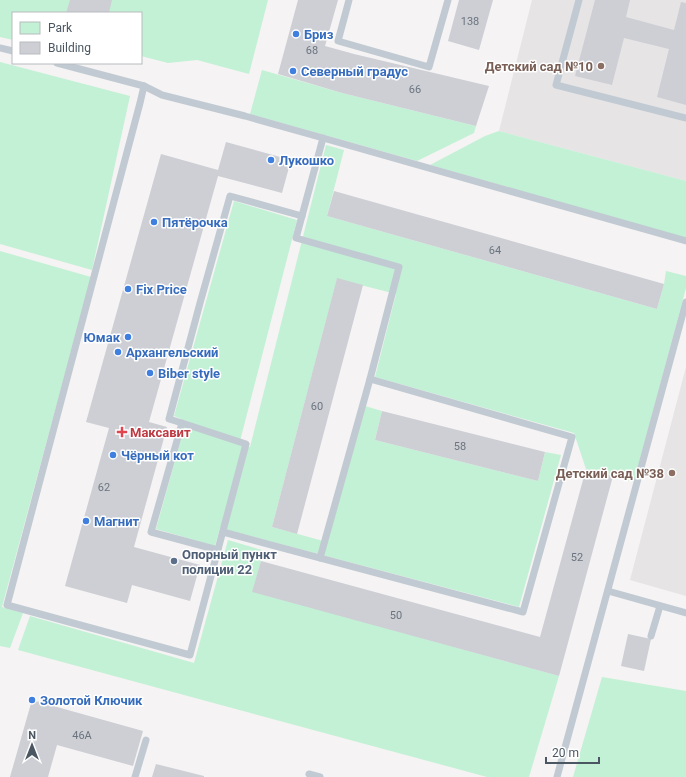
<svg xmlns="http://www.w3.org/2000/svg" width="686" height="777" font-family="Roboto,sans-serif">
<style>
.education{fill:#e6e4e5}
.green{fill:#c3f1d5}
.building{fill:#cdcfd5}
.lines{fill:none;stroke-linecap:round;stroke-linejoin:round}
.lane{stroke:#c1cad2;stroke-width:7}
.shop-dot{fill:#3f7fe0;stroke:#fff;stroke-width:1.5}
.education-dot{fill:#8d6e63;stroke:#fff;stroke-width:1.5}
.health-dot{fill:#e0444e;stroke:#fff;stroke-width:1.5}
.service-dot{fill:#5c6f8a;stroke:#fff;stroke-width:1.5}
.labels{text-anchor:middle;dominant-baseline:central;stroke-width:3;stroke-linejoin:round;paint-order:stroke}
.number-label{font-size:11px;fill:#6b747e}
.shop-label{font-size:13px;font-weight:bold;fill:#366cbe;stroke:#fff;text-anchor:start}
.education-label{font-size:13px;font-weight:bold;fill:#785e54;stroke:#fff;text-anchor:end}
.health-label{font-size:13px;font-weight:bold;fill:#be3a42;stroke:#fff;text-anchor:start}
.service-label{font-size:13px;font-weight:bold;fill:#4e5e75;stroke:#fff;text-anchor:start}
</style>
<rect width="100%" height="100%" fill="#f5f3f3"/>
<g class="education">
<polygon points="532,0 686,0 686,181 499,131"/>
<polygon points="686,367 686,596 630,580"/>
</g>
<g class="green">
<polygon points="0,0 268,0 249,74 197,60 168,63 141,56 141,13 13,13 13,40 0,37"/>
<polygon points="0,62 130,96 92,270 0,244"/>
<polygon points="262,70 342,93 476,126 474,133 417,161 250,114"/>
<polygon points="499,131 686,181 686,238 430,165 485,136"/>
<polygon points="326,145 344,150 327,216 657,309 664,284 666,271 686,276 686,288 634,482 586,469 574,433 375,377 396,294 337,279 272,527 327,542 365,406 382,411 375,440 538,481 545,452 561,455 519,607 220,528 215,546 156,529 186,421 174,416 234,201 297,220 239,445 250,447"/>
<polygon points="0,251 91,277 2,607 23,613 10,648 0,646"/>
<polygon points="228,540 262,550 261,561 253,591 559,676 529,777 487,777 18,650 30,616 194,663"/>
<polygon points="602,677 686,691 686,777 573,777"/>
</g>
<g class="building">
<polygon points="70,0 112,0 109,13 66,13"/>
<polygon points="298,0 338,0 325,46 354,54 489,86 476,126 342,93 278,74"/>
<polygon points="459,0 493,0 479,50 448,41"/>
<polygon points="595,0 630,0 626,17 674,30 681,2 686,3 686,105 657,97 669,49 624,38 612,85 575,76"/>
<polygon points="226,142 291,160 282,193 218,176 149,422 167,427 134,547 200,565 190,601 132,585 127,603 65,586 109,428 86,422 161,154 218,170"/>
<polygon points="334,191 664,284 657,309 327,216"/>
<polygon points="337,278 363,285 297,534 272,527"/>
<polygon points="382,411 545,452 538,481 375,440"/>
<polygon points="586,469 613,476 559,676 252,592 261,561 540,637"/>
<polygon points="628,634 651,639 644,671 621,666"/>
<polygon points="32,700 143,731 133,766 57,745 48,777 10,777"/>
<polygon points="156,764 204,776 204,777 152,777"/>
</g>
<g class="lines">
<g class="lane">
<polyline points="349,0 338,41 429,67 448,0"/>
<polyline points="579,0 556,85 686,118"/>
<polyline points="0,48 13,51"/>
<polyline points="57,63 144,86 140,103 7,605 190,655 246,444 182,423"/>
<polyline points="144,86 162,95 245,116 323,138 296,238 399,267 370,379 572,437 523,612 223,532"/>
<polyline points="323,138 686,241"/>
<polyline points="218,550 151,532 182,423 169,419 200,303 230,196 302,216"/>
<polyline points="320,558 370,379"/>
<polyline points="608,591 686,613"/>
<polyline points="651,636 660,606"/>
<polyline points="309,774 320,777"/>
<polyline points="135,777 146,740"/>
<polyline points="557,777 686,302"/>
</g>
</g>
<g class="shop-dot">
<circle cx="296" cy="34" r="4"/>
<circle cx="293" cy="71" r="4"/>
<circle cx="271" cy="160" r="4"/>
<circle cx="154" cy="222" r="4"/>
<circle cx="128" cy="289" r="4"/>
<circle cx="128" cy="337" r="4"/>
<circle cx="118" cy="352" r="4"/>
<circle cx="150" cy="373" r="4"/>
<circle cx="113" cy="455" r="4"/>
<circle cx="86" cy="521" r="4"/>
<circle cx="32" cy="700" r="4"/>
</g>
<g class="education-dot">
<circle cx="601" cy="66" r="4"/>
<circle cx="672" cy="473" r="4"/>
</g>
<path class="health-dot" d="M120 426h4v4h4v4h-4v4h-4v-4h-4v-4h4z"/>
<circle class="service-dot" cx="174" cy="561" r="4"/>
<g class="labels">
<g class="number-label">
<text x="470" y="21">138</text>
<text x="312" y="50">68</text>
<text x="415" y="89">66</text>
<text x="495" y="250">64</text>
<text x="317" y="406">60</text>
<text x="460" y="446">58</text>
<text x="104" y="487">62</text>
<text x="577" y="557">52</text>
<text x="396" y="615">50</text>
<text x="82" y="735">46А</text>
</g>
<g class="shop-label">
<text x="304" y="34">Бриз</text>
<text x="301" y="71">Северный градус</text>
<text x="279" y="160">Лукошко</text>
<text x="162" y="222">Пятёрочка</text>
<text x="136" y="289">Fix Price</text>
<text x="120" y="337" text-anchor="end">Юмак</text>
<text x="126" y="352">Архангельский</text>
<text x="158" y="373">Biber style</text>
<text x="121" y="455">Чёрный кот</text>
<text x="94" y="521">Магнит</text>
<text x="40" y="700">Золотой Ключик</text>
</g>
<g class="education-label">
<text x="593" y="66">Детский сад №10</text>
<text x="664" y="473">Детский сад №38</text>
</g>
<g class="health-label">
<text x="130" y="432">Максавит</text>
</g>
<g class="service-label">
<text x="182" y="554">Опорный пункт<tspan x="182" dy="15">полиции 22</tspan></text>
</g>
</g>
<rect x="12" y="12" width="130" height="52" fill="#ffffff" stroke="#b7bbc0"/>
<rect x="20" y="22" width="20" height="12" fill="#c3f1d5" stroke="#b7bbc0"/>
<text x="48" y="32" font-size="12" fill="#4a5661">Park</text>
<rect x="20" y="42" width="20" height="12" fill="#cdcfd5" stroke="#b7bbc0"/>
<text x="48" y="52" font-size="12" fill="#4a5661">Building</text>
<g transform="translate(32 745)" stroke="#ffffff" stroke-width="3" paint-order="stroke">
<path d="M0-3L7 15L0 10L-7 15Z" fill="#4a5661"/>
<text y="-6" font-size="11" font-weight="bold" text-anchor="middle" fill="#4a5661">N</text>
</g>
<path d="M546 757v6h53v-6" fill="none" stroke="#4a5661" stroke-width="2"/>
<text x="552" y="757" font-size="12" fill="#4a5661" stroke="#ffffff" stroke-width="3" paint-order="stroke">20 m</text>
</svg>
